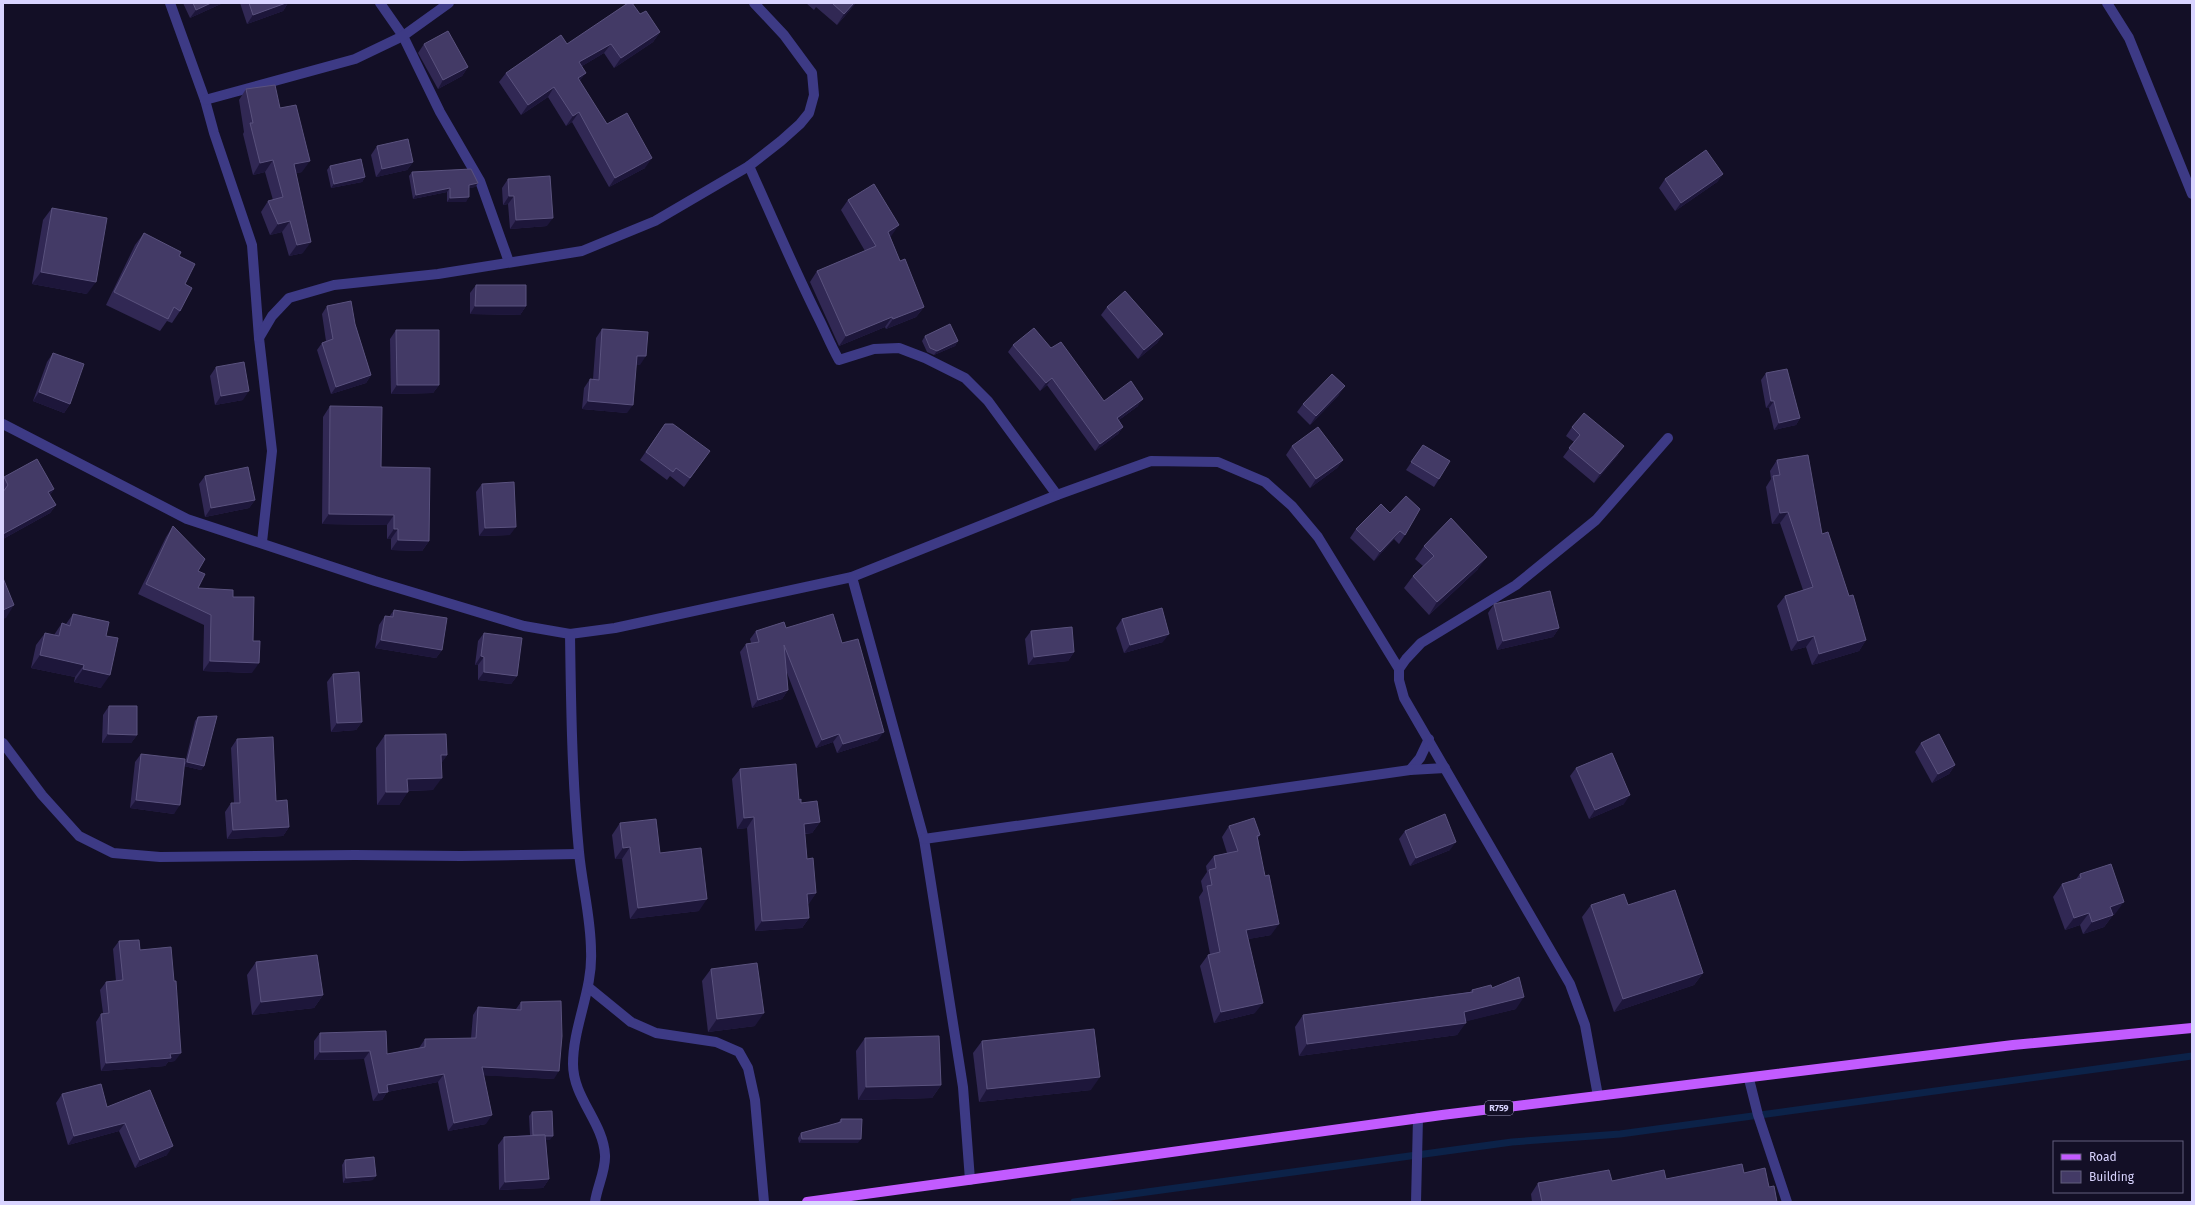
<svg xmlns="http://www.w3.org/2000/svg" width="2195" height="1205" font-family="'Fira Sans',sans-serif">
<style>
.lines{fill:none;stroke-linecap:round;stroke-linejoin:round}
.stream{stroke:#0c2248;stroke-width:7}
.minor{stroke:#3d3a85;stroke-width:10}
.primary{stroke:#c25bff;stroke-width:10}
.wall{fill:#312854}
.shaded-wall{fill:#1d163a}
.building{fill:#433a66;stroke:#5a527e}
.labels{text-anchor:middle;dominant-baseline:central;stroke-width:4;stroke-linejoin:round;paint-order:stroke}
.shield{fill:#130f26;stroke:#9e99be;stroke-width:1}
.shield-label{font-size:9px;font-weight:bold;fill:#d9d4ff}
</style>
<rect width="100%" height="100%" fill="#130f26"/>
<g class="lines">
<polyline class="stream" points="1074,1202 1512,1142 1620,1134 2192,1056"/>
<g class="minor">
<polyline points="170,3 205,100 214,133 252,245 259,338 272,451 262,542"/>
<polyline points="380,3 403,36 440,112 480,181 509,262"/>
<polyline points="2107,3 2129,38 2192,194"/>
<polyline points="205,100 355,59 403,36 449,3"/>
<path d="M749,166C772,217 794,269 819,319C826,333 831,346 839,360L874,349L899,348L925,358L965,378L988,401L1057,495"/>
<polyline points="259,338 272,316 289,298 334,285 438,274 582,251 655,221 749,166 781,141 800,124 809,113 814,95 812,73 784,35 754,3"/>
<polyline points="3,424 187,519 375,581 524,626 570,634 615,628 852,577 1057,495 1151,461 1218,462 1265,482 1292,506 1318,537 1399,669"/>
<polyline points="852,577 924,839 963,1087 970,1180"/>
<path d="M570,634C571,707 572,779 579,852C582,885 591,918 591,951C593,990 573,1026 573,1064C573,1098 603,1122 605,1155C606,1170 597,1187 595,1202"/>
<polyline points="3,743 42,795 79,836 113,853 160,857 355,855 461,856 579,854"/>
<polyline points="1410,770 1420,758 1429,739"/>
<polyline points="924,839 1410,770 1445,768"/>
<polyline points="588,987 631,1022 656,1033 716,1042 739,1052 748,1068 755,1100 764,1202"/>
<polyline points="1749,1079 1758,1115 1787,1202"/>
<polyline points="1598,1096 1585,1025 1570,984 1404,698 1399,680 1399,669 1406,659 1421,643 1516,585 1596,520 1668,438"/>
<polyline points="1416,1202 1418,1118"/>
</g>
<polyline class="primary" points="807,1202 1442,1115 2013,1045 2192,1028"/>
</g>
<g class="wall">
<polygon points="183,3 223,3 190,18"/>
<polygon points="240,3 288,3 283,11 247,24"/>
<polygon points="806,3 856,3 837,25 816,7 814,10"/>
<polygon points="640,14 660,32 653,42 614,68 604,53 582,66 580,82 607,124 645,168 609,187 572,122 566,126 548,97 521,115 499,82 506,73"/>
<polygon points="424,44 468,67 462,76 438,89 418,53"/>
<polygon points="246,89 280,108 302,172 296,173 303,253 289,256 282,232 270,235 261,212 268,201 273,200 265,172 253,175 243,134 244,132 239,100"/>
<polygon points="377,146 413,162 407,170 376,177 371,155"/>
<polygon points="330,166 365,177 362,182 331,188 327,170"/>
<polygon points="412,172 478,183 475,187 469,188 466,202 447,202 447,192 413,199 409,176"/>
<polygon points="1723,174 1717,182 1675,211 1659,188 1665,179"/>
<polygon points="508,179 547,226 510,229 508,204 503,205 502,188"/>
<polygon points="848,200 892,235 890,236 900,261 924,307 916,317 886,329 885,327 839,346 810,282 817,271 865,251 841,210"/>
<polygon points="52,208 87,294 32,284 43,220"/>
<polygon points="144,233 179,256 185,284 180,311 172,323 167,321 160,331 106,305 135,245"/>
<polygon points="476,285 526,306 520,315 470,314 470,293"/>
<polygon points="327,306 355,324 371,375 366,383 331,394 317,350 322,343 326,341 322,314"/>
<polygon points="1107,307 1163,334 1157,343 1138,359 1101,315"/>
<polygon points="602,329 640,365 636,364 627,413 582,409 584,388 590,379 593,379 596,338"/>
<polygon points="396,330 439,385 433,393 391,394 390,339"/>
<polygon points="925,336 958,341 955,346 934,355 927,352 922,341"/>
<polygon points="1013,345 1051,348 1104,401 1138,406 1119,420 1123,427 1118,434 1095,451 1047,385 1040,391 1008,352"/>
<polygon points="53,353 70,404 64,413 33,401 47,362"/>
<polygon points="216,367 243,400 215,405 210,376"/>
<polygon points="1766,373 1800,418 1796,425 1774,430 1769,408 1766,408 1761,380"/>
<polygon points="1339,395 1310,425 1297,412 1303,404"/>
<polygon points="330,406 381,467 429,541 422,551 391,550 391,539 387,539 387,525 322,524 323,417"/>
<polygon points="665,424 710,451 684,487 670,476 667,480 640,460"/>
<polygon points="1572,427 1618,455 1594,483 1563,457 1574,442 1566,436"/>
<polygon points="1423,445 1439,479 1434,487 1406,470"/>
<polygon points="1292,446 1343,460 1337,468 1310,488 1286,455"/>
<polygon points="1777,460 1822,534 1849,596 1866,640 1859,651 1812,665 1806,647 1791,651 1777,606 1785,596 1803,590 1780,523 1772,524 1766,487 1771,479 1770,471"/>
<polygon points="205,476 255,500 249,508 205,517 199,484"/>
<polygon points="4,477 54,489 50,495 56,505 50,513 3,539 3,478"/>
<polygon points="482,484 510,535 479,536 476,492"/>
<polygon points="1381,504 1405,535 1399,544 1394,539 1374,561 1350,538 1356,529"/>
<polygon points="173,526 198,571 198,588 233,597 253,641 252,673 203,671 204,625 138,594 166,537"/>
<polygon points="1424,546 1478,569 1429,615 1404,588 1413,576 1423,566 1415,559"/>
<polygon points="1494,604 1559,628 1553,637 1497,650 1488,613"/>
<polygon points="394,610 442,650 436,658 375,648 379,625 385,616 389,617"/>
<polygon points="73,614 106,636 101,688 74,682 75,677 31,668 36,645 45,633 54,635 62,623 66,624"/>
<polygon points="1122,619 1163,642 1124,653 1116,628"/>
<polygon points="786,628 842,643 878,740 837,753 833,742 816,748 787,673 788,690 782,699 752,708 740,652 746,644 751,643 750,639 756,631"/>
<polygon points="1031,631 1074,652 1068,661 1028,665 1025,639"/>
<polygon points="484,633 517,676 511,684 478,680 478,665 475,665 478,641"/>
<polygon points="333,674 362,722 356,730 331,732 327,682"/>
<polygon points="109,706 137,735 131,743 102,743 103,715"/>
<polygon points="198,717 204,766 201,770 184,766 174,814 130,808 135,762 141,754 185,763 195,721"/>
<polygon points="385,735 447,755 441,763 433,790 408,791 399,805 377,805 376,748"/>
<polygon points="237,739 276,801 289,827 283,836 227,839 225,812 231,803 234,803 231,748"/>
<polygon points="1921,743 1955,765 1949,774 1932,783 1915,752"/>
<polygon points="1576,768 1624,804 1589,819 1570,776"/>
<polygon points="740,769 799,800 820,822 812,833 805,834 807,859 816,893 808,904 809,918 802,928 755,931 747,828 737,829 732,779"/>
<polygon points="620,823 699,911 630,919 622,859 615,859 612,835"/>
<polygon points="1229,826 1260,835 1258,838 1271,935 1248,939 1255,1013 1214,1023 1200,966 1208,955 1210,954 1199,897 1203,891 1201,881 1207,872 1206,866 1214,856 1227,853 1222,837"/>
<polygon points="1405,831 1450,850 1410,866 1399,839"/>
<polygon points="2080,874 2115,914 2113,915 2104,927 2083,934 2080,925 2065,930 2053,897 2062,884 2076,879"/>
<polygon points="1591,905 1628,905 1703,973 1694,985 1614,1012 1582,917"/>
<polygon points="119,941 140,950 175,1061 168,1062 165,1066 101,1071 96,1022 101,1014 103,1013 100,990 106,982 116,981 113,949"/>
<polygon points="256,962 323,995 314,1008 252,1015 247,975"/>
<polygon points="711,969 755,1026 708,1032 702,981"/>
<polygon points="1492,988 1516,1009 1466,1021 1457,1035 1299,1056 1295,1027 1303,1015 1470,992 1472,990"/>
<polygon points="521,1002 554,1079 483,1075 486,1124 448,1131 438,1082 387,1092 382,1100 373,1101 364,1059 314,1060 314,1041 320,1033 387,1054 419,1048 425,1039 471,1038 473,1015 478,1007 516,1009"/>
<polygon points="865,1038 941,1085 932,1098 858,1100 856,1051"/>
<polygon points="982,1041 1091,1090 979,1102 973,1053"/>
<polygon points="62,1094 107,1107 167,1155 135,1168 119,1131 68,1145 56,1103"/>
<polygon points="532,1112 550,1140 546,1140 549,1179 543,1188 499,1190 498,1145 504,1137 530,1135 529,1116"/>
<polygon points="841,1119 858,1143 799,1143 798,1138 801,1133 838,1123"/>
<polygon points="345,1160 373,1180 343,1183 342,1165"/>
<polygon points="1744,1173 1769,1187 1777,1202 1532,1202 1531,1194 1538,1183 1666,1179"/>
</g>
<g class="shaded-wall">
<polygon points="211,3 223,3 190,18 196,10"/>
<polygon points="286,3 288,3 283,11 247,24 253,15"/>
<polygon points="854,3 856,3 837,25 844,14"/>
<polygon points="660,32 653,42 614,68 621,58"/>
<polygon points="611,44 604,53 572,72 579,62"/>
<polygon points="468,67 462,76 438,89 443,80"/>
<polygon points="586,73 579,82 578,78"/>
<polygon points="554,87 548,97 521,115 528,105"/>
<polygon points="579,112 572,122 566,126 573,116"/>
<polygon points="652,158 645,168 609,187 615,178"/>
<polygon points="273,160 265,172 253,175 260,163"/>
<polygon points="310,161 302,172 286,175 294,164"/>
<polygon points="413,162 407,170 376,177 382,169"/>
<polygon points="1723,174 1717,182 1675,211 1681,203"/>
<polygon points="365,177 362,182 331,188 334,184"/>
<polygon points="478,183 475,187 466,189 469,185"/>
<polygon points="450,188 447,192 413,199 416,195"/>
<polygon points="509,196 514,196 508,204 503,205"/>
<polygon points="469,197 466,202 447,202 450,198"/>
<polygon points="553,218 547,226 510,229 516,220"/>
<polygon points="290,221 282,232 270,235 278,224"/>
<polygon points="899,225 892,235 881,242 888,232"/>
<polygon points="311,242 303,253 289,256 297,245"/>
<polygon points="41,272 96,282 87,294 32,284"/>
<polygon points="475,306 526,306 520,315 470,314"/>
<polygon points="924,307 916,317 886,329 893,319"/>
<polygon points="892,317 885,327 839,346 846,336"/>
<polygon points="1163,334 1157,343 1138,359 1144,350"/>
<polygon points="958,341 955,346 934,355 937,351"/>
<polygon points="637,356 646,356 640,365 631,364"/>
<polygon points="371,375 366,383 331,394 336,387"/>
<polygon points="1052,378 1047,385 1040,391 1046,383"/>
<polygon points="397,385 439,385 433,393 391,394"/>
<polygon points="1345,386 1339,395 1310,425 1316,416"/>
<polygon points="249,391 243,400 215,405 221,396"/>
<polygon points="39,392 70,404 64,413 33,401"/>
<polygon points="1143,399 1138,406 1112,425 1117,418"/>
<polygon points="588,401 633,405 627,413 582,409"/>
<polygon points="1771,401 1774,401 1769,408 1766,408"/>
<polygon points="1800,418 1796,425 1774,430 1779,423"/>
<polygon points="1123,427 1118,434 1095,451 1100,444"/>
<polygon points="1624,446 1618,455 1594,483 1600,474"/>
<polygon points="1343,460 1337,468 1310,488 1316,479"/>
<polygon points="54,489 48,498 48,492"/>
<polygon points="255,500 249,508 205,517 211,508"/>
<polygon points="56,505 50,513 3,539 3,534"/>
<polygon points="1788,512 1780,523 1772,524 1780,513"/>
<polygon points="329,514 394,515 387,525 322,524"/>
<polygon points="516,527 510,535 479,536 485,528"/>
<polygon points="394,529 398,529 391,539 387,539"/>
<polygon points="1400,531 1394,539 1374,561 1380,552"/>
<polygon points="398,540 429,541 422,551 391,550"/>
<polygon points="1487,557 1478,569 1429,615 1437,602"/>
<polygon points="14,605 6,618 3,619 3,610"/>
<polygon points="1559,628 1553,637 1497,650 1503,641"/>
<polygon points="1169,634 1163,642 1124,653 1130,645"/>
<polygon points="1814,636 1806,647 1791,651 1798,641"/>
<polygon points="381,640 442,650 436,658 375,648"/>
<polygon points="1866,640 1859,651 1812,665 1819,654"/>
<polygon points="1074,652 1068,661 1028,665 1034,657"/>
<polygon points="40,655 84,665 75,677 31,668"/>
<polygon points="481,656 484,657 478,665 475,665"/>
<polygon points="210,661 259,663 252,673 203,671"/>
<polygon points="83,669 110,675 101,688 74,682"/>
<polygon points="484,672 517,676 511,684 478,680"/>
<polygon points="788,690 782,699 752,708 758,700"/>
<polygon points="362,722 356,730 331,732 337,723"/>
<polygon points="884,732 878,740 837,753 843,744"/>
<polygon points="108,734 137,735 131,743 102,743"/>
<polygon points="839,734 833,742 816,748 822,740"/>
<polygon points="441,755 447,755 438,768"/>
<polygon points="187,762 204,766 201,770 184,766"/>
<polygon points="1955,765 1949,774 1932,783 1938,774"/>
<polygon points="442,778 433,790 399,791 407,779"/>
<polygon points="386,792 408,792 399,805 377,805"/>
<polygon points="1630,795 1624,804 1589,819 1595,810"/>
<polygon points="136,800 180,805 174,814 130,808"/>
<polygon points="754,817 747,828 737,829 744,818"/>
<polygon points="820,822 812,833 796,834 804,824"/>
<polygon points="289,827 283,836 227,839 233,830"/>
<polygon points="1456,842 1450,850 1410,866 1416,858"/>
<polygon points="630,847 622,859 615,859 623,848"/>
<polygon points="816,893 809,904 800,904 807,894"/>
<polygon points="707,899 699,911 630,919 638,908"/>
<polygon points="2124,902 2115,914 2113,915 2104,927 2083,934 2092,922 2110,907"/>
<polygon points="2089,913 2080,925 2065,930 2074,918"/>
<polygon points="809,918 802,928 755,931 762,921"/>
<polygon points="1279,924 1271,935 1238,941 1246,930"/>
<polygon points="1703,973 1694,985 1614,1012 1623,999"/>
<polygon points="323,995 314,1008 252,1015 261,1002"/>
<polygon points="1524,997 1516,1009 1456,1024 1464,1012"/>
<polygon points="1263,1003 1255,1013 1214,1023 1221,1012"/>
<polygon points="764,1013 755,1026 708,1032 717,1019"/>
<polygon points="1466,1023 1457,1035 1299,1056 1307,1044"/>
<polygon points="370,1051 364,1059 314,1060 320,1052"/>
<polygon points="181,1053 175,1061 168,1062 165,1066 101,1071 106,1063 170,1054"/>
<polygon points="482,1067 559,1071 554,1079 476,1075"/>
<polygon points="444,1074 438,1082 387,1092 382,1100 373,1101 379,1093 387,1085"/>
<polygon points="1100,1077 1091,1090 979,1102 987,1089"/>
<polygon points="941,1085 932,1098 858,1100 866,1087"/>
<polygon points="492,1115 486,1124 448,1131 454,1123"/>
<polygon points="125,1123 119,1131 68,1145 74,1136"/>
<polygon points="533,1136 553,1136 550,1140 530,1141"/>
<polygon points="802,1139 861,1139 858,1143 799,1143"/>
<polygon points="173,1146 167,1155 135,1168 140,1160"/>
<polygon points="376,1176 373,1180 343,1183 346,1178"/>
<polygon points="549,1179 543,1188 499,1190 505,1182"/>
</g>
<g class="building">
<polygon points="193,3 211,3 196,10"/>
<polygon points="249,3 286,3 253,15"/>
<polygon points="628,3 632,3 640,14 646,11 660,32 621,58 611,44 579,62 586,73 578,78 607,124 627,113 652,158 615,178 579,112 573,116 554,87 528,105 506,73 561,35 567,44"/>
<polygon points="832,3 854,3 844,14"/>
<polygon points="448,31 468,67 443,80 424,44"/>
<polygon points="275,85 280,108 296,105 310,161 294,164 311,242 297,245 290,221 278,224 268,201 283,197 273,160 260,163 250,123 253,123 246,89"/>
<polygon points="408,139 413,162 382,169 377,146"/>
<polygon points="1706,150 1723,174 1681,203 1665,179"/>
<polygon points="361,159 365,177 334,184 330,166"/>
<polygon points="471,169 478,183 469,185 469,197 450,198 450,188 416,195 412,172"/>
<polygon points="550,176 553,218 516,220 514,196 509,196 508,179"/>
<polygon points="874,184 899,225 888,232 900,261 905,259 924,307 893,319 892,317 846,336 817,271 876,246 848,200"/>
<polygon points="52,208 107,218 96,282 41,272"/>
<polygon points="144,233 181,252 179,256 195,264 185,284 192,288 180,311 174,307 168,319 114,292"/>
<polygon points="476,285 526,285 526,306 475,306"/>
<polygon points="1125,291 1163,334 1144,350 1107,307"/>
<polygon points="351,301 355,324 371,375 336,387 322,343 333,339 327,306"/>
<polygon points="950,324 958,341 937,351 930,348 925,336"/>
<polygon points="1034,328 1051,348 1061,342 1104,401 1131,381 1143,399 1117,418 1123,427 1100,444 1052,378 1046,383 1013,345"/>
<polygon points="602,329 648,332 646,356 637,356 633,405 588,401 590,379 599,380"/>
<polygon points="396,330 439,330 439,385 397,385"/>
<polygon points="53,353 84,364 70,404 39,392"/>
<polygon points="244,362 249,391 221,396 216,367"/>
<polygon points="1787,369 1800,418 1779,423 1774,401 1771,401 1766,373"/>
<polygon points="1332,374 1345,386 1316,416 1303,404"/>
<polygon points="330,406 382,407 381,467 430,468 429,541 398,540 398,529 394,529 394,515 329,514"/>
<polygon points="1584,413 1624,446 1600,474 1569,448 1580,435 1572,427"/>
<polygon points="665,424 673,424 710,451 690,478 676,468 673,472 646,452"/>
<polygon points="1318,427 1343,460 1316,479 1292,446"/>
<polygon points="1423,445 1450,461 1439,479 1411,462"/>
<polygon points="1808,455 1822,534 1828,532 1849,596 1853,595 1866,640 1819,654 1814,636 1798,641 1785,596 1813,587 1788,512 1780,513 1773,476 1780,475 1777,460"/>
<polygon points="37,459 54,489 48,492 56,505 3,534 3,492 8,485 4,477"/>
<polygon points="248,467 255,500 211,508 205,476"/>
<polygon points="514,482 516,527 485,528 482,484"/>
<polygon points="1406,496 1420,509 1405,535 1400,531 1380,552 1356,529 1381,504 1390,513"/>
<polygon points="1451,518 1487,557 1437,602 1413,576 1434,556 1424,546"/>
<polygon points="173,526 205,559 198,571 205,574 198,588 233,590 233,597 254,597 253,641 260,641 259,663 210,661 211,615 146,584"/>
<polygon points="3,578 14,605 3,610"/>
<polygon points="1550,591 1559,628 1503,641 1494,604"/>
<polygon points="1162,608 1169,634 1130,645 1122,619"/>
<polygon points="394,610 447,618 442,650 381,640 385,616 393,617"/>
<polygon points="73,614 109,622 106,636 118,638 110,675 83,669 84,665 40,655 45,633 59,636 62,623 70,626"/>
<polygon points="833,614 842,643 858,639 884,732 843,744 839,734 822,740 784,645 788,690 758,700 746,644 759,642 756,631 784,622 786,628"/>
<polygon points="1072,627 1074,652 1034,657 1031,631"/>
<polygon points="484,633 522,638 517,676 484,672 484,657 481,656"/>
<polygon points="359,672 362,722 337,723 333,674"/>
<polygon points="109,706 137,706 137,735 108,734"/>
<polygon points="217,716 204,766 187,762 198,717"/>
<polygon points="446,734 447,755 441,755 442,778 407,779 408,792 386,792 385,735"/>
<polygon points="1939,734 1955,765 1938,774 1921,743"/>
<polygon points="273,737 276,801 287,800 289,827 233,830 231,803 240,803 237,739"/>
<polygon points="1612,753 1630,795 1595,810 1576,768"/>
<polygon points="141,754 185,759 180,805 136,800"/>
<polygon points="796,764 799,800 801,799 801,803 817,801 820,822 804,824 807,859 813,858 816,893 807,894 809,918 762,921 754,817 744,818 740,769"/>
<polygon points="1445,814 1456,842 1416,858 1405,831"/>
<polygon points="1254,818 1260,835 1257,836 1265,876 1269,875 1279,924 1246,930 1263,1003 1221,1012 1208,955 1220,952 1207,886 1212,885 1209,870 1216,868 1214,856 1238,851 1229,826"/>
<polygon points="656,819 660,853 701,848 707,899 638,908 630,847 623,848 620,823"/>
<polygon points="2111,864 2124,902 2110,907 2113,915 2092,922 2089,913 2074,918 2062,884 2081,878 2080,874"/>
<polygon points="1675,890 1703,973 1623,999 1591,905 1624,894 1628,905"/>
<polygon points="139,940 140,950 171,947 174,981 176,981 181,1053 170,1054 171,1058 106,1063 101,1014 109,1013 106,982 123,980 119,941"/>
<polygon points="317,955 323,995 261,1002 256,962"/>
<polygon points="757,963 764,1013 717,1019 711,969"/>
<polygon points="1519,977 1524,997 1464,1012 1466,1023 1307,1044 1303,1015 1473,992 1472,990 1491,985 1492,988"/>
<polygon points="561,1001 562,1036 559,1071 482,1067 492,1115 454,1123 444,1074 387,1085 388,1092 379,1093 370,1051 320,1052 320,1033 386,1031 387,1054 425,1047 425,1039 476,1038 478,1007 521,1010 521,1002"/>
<polygon points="1094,1029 1100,1077 987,1089 982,1041"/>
<polygon points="939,1036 941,1085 866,1087 865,1038"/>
<polygon points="101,1084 107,1107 150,1090 173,1146 140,1160 125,1123 74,1136 62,1094"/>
<polygon points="552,1111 553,1136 545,1136 545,1135 533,1135 532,1112"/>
<polygon points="841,1119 862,1119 861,1139 802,1139 801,1133 841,1122"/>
<polygon points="545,1135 549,1179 505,1182 504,1137"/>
<polygon points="374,1157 376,1176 346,1178 345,1160"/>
<polygon points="1742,1164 1744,1173 1765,1168 1769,1187 1774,1186 1777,1202 1542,1202 1538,1183 1609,1170 1612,1181 1664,1170 1666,1179"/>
</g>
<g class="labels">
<rect class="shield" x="1485" y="1101" width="28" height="14" rx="3"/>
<g class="shield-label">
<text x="1499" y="1108">R759</text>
</g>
</g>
<rect width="2195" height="1205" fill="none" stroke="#d9d4ff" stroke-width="8"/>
<rect x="2053" y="1141" width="130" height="52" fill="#130f26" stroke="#625e7d"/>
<rect x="2061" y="1154" width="20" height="6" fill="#c25bff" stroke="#625e7d"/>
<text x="2089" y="1161" font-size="12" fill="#d9d4ff">Road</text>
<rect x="2061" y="1171" width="20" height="12" fill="#433a66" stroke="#625e7d"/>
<text x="2089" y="1181" font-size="12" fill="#d9d4ff">Building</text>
</svg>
